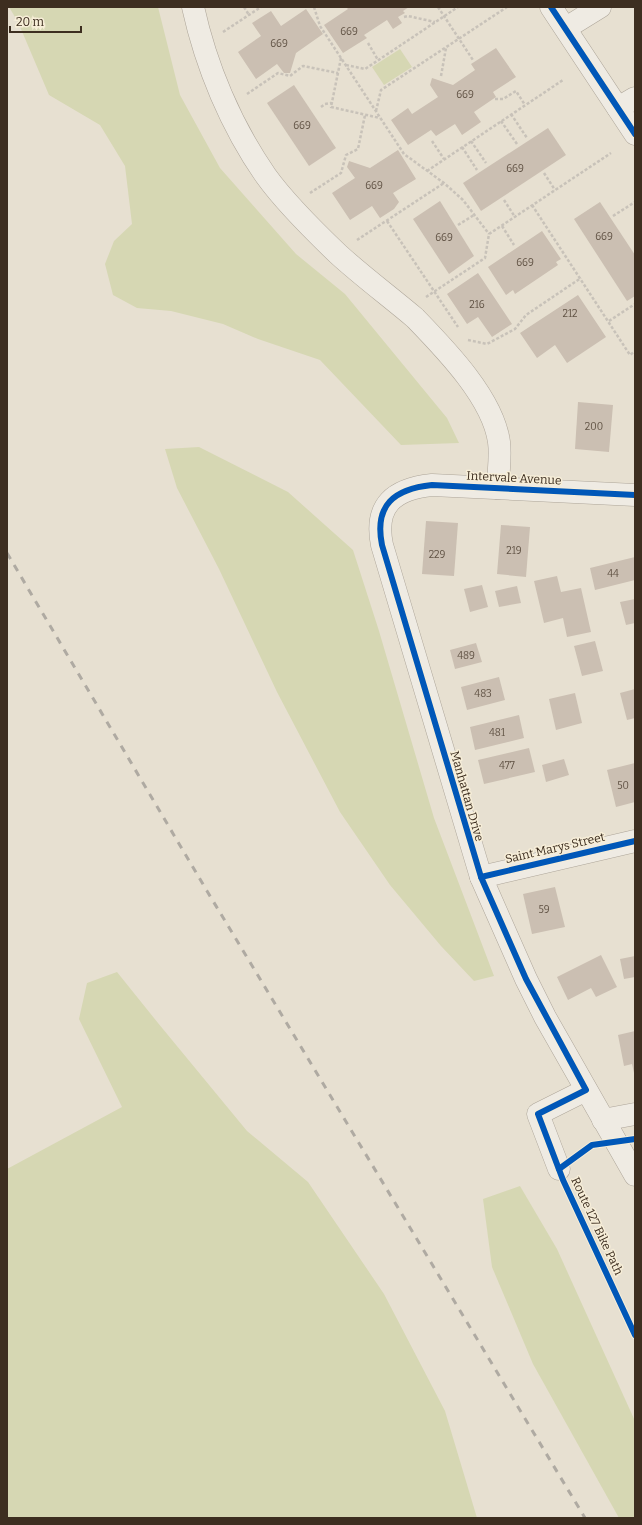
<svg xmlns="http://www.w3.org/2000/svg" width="642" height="1525" font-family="Bitter,serif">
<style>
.green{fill:#d6d7b3}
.building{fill:#cbbfb2}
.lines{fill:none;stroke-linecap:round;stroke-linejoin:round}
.minor-casing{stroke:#ada599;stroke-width:23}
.path{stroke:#c8c2b9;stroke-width:2.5;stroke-dasharray:3 2;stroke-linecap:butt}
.minor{stroke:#efebe3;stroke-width:22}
.rail{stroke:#afaaa2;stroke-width:3;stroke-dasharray:7 7;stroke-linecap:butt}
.cycleway-casing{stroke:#f7eed8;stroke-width:8}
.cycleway{stroke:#0057b8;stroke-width:6}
.labels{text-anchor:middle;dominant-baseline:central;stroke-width:3;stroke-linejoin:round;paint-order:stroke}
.number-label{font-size:10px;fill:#605244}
.street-label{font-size:12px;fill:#3d2e20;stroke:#f7eed8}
</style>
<rect width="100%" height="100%" fill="#e7e0d1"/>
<g class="green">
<polygon points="9,7 158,7 180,95 220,168 296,254 345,294 447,418 459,443 401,445 320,360 258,339 223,324 171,311 137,308 113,295 105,264 114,241 132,224 125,166 100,125 49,95 18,22"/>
<polygon points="400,49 412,67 384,85 372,67"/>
<polygon points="199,447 288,492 353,550 379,631 434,818 494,976 474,981 441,946 390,885 340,812 277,692 219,569 177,488 165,449"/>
<polygon points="117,972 158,1023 247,1131 308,1182 384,1294 445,1411 477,1518 7,1518 7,1169 122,1107 79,1019 87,983"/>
<polygon points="520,1186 557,1249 635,1421 635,1518 619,1518 533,1364 492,1267 483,1199"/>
</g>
<g class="building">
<polygon points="346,7 409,7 403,11 405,13 398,17 402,23 393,29 387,20 364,35 367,38 343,53 324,25 348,9"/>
<polygon points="306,9 323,34 296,53 290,73 284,73 277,64 256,79 238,52 261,36 252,23 271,11 281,26"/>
<polygon points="496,48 516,77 493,92 496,97 474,112 481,122 462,135 455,124 436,136 431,130 408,145 391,120 408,108 412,114 438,97 430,85 432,78 453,85 475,70 471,64"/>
<polygon points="294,85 336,148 309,166 267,103"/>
<polygon points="548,128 566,155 481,211 463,183"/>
<polygon points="398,150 416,179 393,193 399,202 394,209 380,218 372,206 350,220 332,193 355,178 347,167 349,161 370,168"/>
<polygon points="440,201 474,256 449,274 413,219"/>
<polygon points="600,202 635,255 635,296 627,301 574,219"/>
<polygon points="542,231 561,259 556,262 558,265 515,294 513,290 506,295 488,267"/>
<polygon points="478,273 512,324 492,337 478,317 467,324 447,294"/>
<polygon points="578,295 606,337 567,363 555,345 537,358 520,333"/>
<polygon points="578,402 613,405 609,452 575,449"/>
<polygon points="426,521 458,523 454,576 422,574"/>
<polygon points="501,525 530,527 526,577 497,574"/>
<polygon points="635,557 635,580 595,590 590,568"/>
<polygon points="557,576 561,592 581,588 591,632 567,637 563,618 544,623 534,581"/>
<polygon points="482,585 488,607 470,612 464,589"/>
<polygon points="517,586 521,603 499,607 495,591"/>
<polygon points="635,599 635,623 626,625 620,602"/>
<polygon points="595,641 603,671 582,676 574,646"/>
<polygon points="476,643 482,662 455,669 450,650"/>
<polygon points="499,677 505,700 467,710 461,687"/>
<polygon points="635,689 635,718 627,720 620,693"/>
<polygon points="575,693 582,723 556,730 549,699"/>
<polygon points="519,715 524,738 475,750 470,727"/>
<polygon points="529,748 535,772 484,784 478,760"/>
<polygon points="564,759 569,775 546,782 542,765"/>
<polygon points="635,763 635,802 616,807 607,770"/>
<polygon points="555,887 565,927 532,934 523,894"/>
<polygon points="601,955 617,987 596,997 591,988 568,1000 557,977"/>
<polygon points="635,956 635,977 624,979 620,959"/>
<polygon points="635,1031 635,1073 634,1073 632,1064 624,1066 618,1035"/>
</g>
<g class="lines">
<defs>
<g id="minor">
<path d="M193,7C206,66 231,126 266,176C284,201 315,232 338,254C362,276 389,296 415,318C445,349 493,398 499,442C501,457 498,473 498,488"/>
<polyline points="551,7 635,134"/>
<polyline points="566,28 600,7"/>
<polyline points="618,108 635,98"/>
<path d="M635,495L432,485C394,489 374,505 382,545L481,877L526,979L545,1017L635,1175"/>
<polyline points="481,877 635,841"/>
<polyline points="603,1120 635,1114"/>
<polyline points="559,1169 538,1114 586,1090"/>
</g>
</defs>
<use href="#minor" class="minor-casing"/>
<g class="path">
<polyline points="244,7 249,15"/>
<polyline points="314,7 320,26 404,154 444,183 463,200 489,234"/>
<polyline points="438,7 473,60"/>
<polyline points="404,17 408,16 435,22"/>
<polyline points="223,32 261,7"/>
<polyline points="368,43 378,60"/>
<polyline points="341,58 331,107 380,118"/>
<polyline points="346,65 365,69 458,7"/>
<polyline points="441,76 446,48"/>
<polyline points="247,94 278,73 290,76 303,66 338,73"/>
<polyline points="495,99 503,99 516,91 525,105"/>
<polyline points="321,107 325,104 331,103"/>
<polyline points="376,111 381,90 507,7"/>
<polyline points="511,114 527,138"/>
<polyline points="501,121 517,144"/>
<polyline points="432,141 444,159"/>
<polyline points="471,141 486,163"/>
<polyline points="462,147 477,170"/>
<polyline points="427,171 563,80"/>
<polyline points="544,173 555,190"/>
<polyline points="310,193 341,173 346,155 358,149 365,115"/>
<polyline points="504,200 515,217"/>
<polyline points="532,205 630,355 635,351"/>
<polyline points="613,216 635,202"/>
<polyline points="387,221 458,327"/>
<polyline points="458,225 474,215"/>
<polyline points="502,226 514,245"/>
<polyline points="357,240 444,183"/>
<polyline points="426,297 485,258 489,234 611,153"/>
<polyline points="609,321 635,304"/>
<polyline points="468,340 487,344 515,329 526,315 581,278"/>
</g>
<use href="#minor" class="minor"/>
<polyline class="rail" points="7,553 207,891 585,1518"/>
<defs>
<g id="cycleway">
<polyline points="551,7 635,134"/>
<path d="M635,495L432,485C394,489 374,505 382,545L481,877L526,979L586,1090L538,1114L563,1180L635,1335"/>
<polyline points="481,877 635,841"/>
<polyline points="559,1169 592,1145 635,1139"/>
</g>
</defs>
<use href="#cycleway" class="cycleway-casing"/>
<use href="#cycleway" class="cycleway"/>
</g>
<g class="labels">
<g class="number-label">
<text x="349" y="32">669</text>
<text x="279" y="44">669</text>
<text x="465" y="95">669</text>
<text x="302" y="126">669</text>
<text x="515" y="169">669</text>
<text x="374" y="186">669</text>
<text x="604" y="237">669</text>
<text x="444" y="238">669</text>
<text x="525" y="263">669</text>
<text x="477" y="305">216</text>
<text x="570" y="314">212</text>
<text x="594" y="427">200</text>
<text x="514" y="551">219</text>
<text x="437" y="555">229</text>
<text x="613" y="574">44</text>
<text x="466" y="656">489</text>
<text x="483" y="694">483</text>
<text x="497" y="733">481</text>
<text x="507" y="766">477</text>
<text x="623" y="786">50</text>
<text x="544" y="910">59</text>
</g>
<g class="street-label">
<text transform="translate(514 478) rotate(3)">Intervale Avenue</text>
<text transform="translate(467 796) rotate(74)">Manhattan Drive</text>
<text transform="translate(555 848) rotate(-13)">Saint Marys Street</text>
<text transform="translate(597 1226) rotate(65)">Route 127 Bike Path</text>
</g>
</g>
<rect width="642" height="1525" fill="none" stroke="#3d2e20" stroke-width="16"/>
<path d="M10 26v6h71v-6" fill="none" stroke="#3d2e20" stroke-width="2"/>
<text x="16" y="26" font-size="12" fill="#3d2e20" stroke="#f7eed8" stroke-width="3" paint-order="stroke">20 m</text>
</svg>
